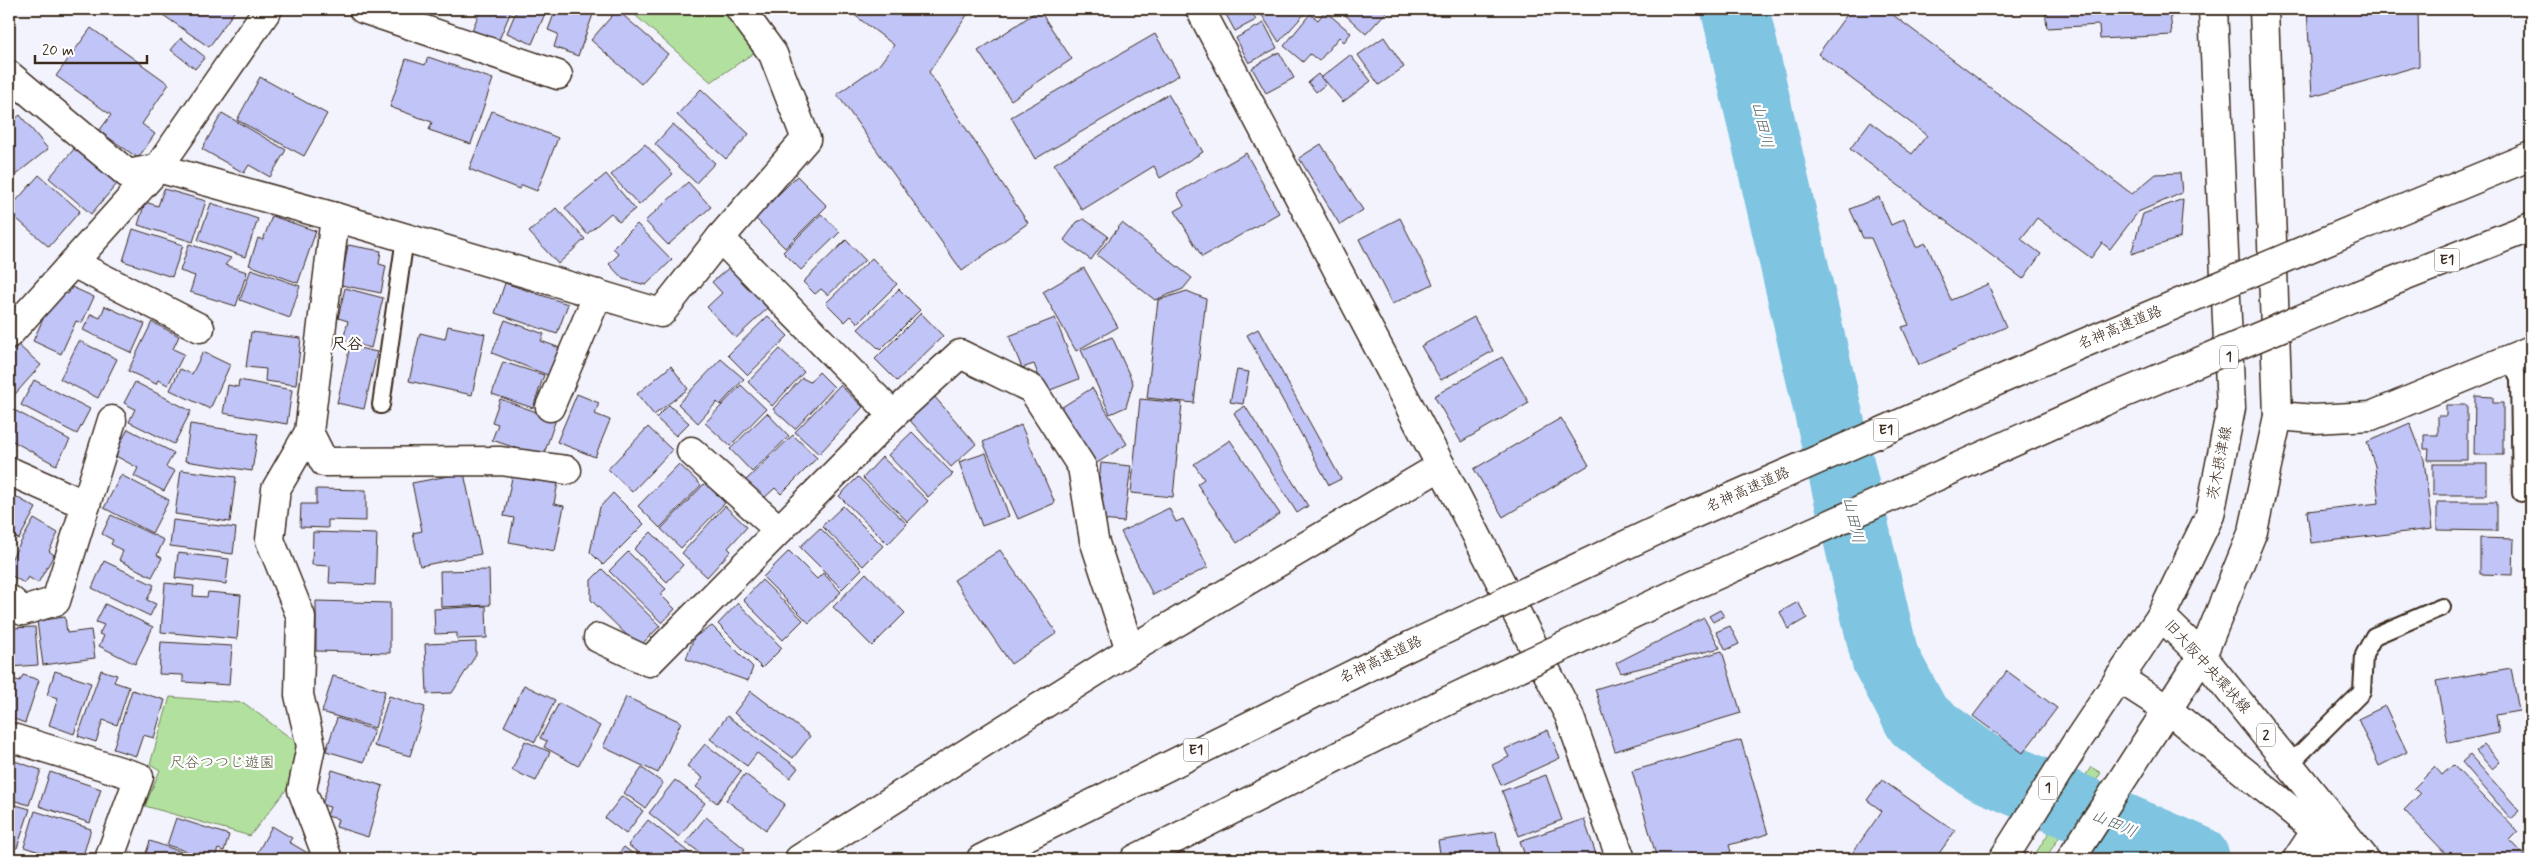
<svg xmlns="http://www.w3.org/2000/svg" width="2540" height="868" font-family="Mynerve,'Klee One',sans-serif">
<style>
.green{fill:#b2e09f;stroke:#76855e}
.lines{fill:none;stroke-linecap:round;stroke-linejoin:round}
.river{stroke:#7fc4e0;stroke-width:68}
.building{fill:#c0c4f6;stroke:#3b2a1e}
.lane-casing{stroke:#3b2a1e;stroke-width:20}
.street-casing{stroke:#3b2a1e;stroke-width:31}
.secondary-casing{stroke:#3b2a1e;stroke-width:31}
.primary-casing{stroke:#3b2a1e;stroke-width:31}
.highway-casing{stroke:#3b2a1e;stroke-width:31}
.lane{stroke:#fff;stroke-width:16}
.street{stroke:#fff;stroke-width:28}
.secondary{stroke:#fff;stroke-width:28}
.primary{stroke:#fff;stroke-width:28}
.highway{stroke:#fff;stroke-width:28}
.highway-bridge-casing{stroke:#3b2a1e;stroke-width:31;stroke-linecap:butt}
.highway-bridge{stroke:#fff;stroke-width:28}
.labels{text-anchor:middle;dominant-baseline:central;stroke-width:4.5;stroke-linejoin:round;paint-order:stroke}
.shield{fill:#fff;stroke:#766a62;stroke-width:1}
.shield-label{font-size:14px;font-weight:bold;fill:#3b2a1e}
.street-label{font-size:15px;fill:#3b2a1e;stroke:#fff}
.park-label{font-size:15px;fill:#59583e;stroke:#fff}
.water-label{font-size:16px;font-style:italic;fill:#536062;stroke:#fff}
.neighbourhood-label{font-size:16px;font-weight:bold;fill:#3b2a1e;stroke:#fff}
</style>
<rect width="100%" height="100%" fill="#f2f3fd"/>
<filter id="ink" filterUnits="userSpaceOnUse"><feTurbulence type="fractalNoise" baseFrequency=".02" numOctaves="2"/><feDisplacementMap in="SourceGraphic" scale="10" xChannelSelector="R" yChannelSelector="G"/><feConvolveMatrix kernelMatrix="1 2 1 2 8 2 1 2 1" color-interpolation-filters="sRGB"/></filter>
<g filter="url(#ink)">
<g class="green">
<polygon points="628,9 726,9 758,50 711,82"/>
<polygon points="170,697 244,703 300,745 289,786 250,836 145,806 160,770 150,764"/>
<polygon points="2091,767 2101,773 2045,859 2032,859"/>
</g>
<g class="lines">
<polyline class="river" points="1735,9 1885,658 1918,720 1982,767 2196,859"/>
</g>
<g class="building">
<polygon points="167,9 236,9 209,47 163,15"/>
<polygon points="481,9 512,9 498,42 472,30"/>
<polygon points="517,9 547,9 532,44 507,33"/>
<polygon points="556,9 595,9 578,56 554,47 558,34 548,30"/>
<polygon points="851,9 971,9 929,72 1028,223 962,271 837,94 879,65 894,45 849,11"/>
<polygon points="1223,9 1250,9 1256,20 1235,31"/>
<polygon points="1258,9 1309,9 1279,42"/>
<polygon points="1342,9 1389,9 1366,34 1341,11"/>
<polygon points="1851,9 1885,9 2132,194 2156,174 2180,173 2182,193 2138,212 2110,249 2102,243 2091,258 2037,218 2021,239 2041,254 2023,279 1850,149 1870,122 1912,154 1927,135 1818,54"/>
<polygon points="2045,9 2170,9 2172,35 2100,39 2099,25 2047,28"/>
<polygon points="2307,9 2418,9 2419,66 2312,96"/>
<polygon points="617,10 668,54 641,84 591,40"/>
<polygon points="1039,10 1072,59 1011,100 978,51"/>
<polygon points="1325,11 1351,33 1344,42 1339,37 1319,61 1310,54 1303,62 1284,46 1310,14 1318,20"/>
<polygon points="1264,23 1277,48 1249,63 1236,38"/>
<polygon points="91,28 169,84 142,124 155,134 138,158 99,131 111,115 56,76"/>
<polygon points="1155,34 1179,75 1035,159 1011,117"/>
<polygon points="1384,37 1404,67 1379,85 1358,55"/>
<polygon points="181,38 205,57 195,69 171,50"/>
<polygon points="1279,52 1294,78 1266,93 1252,68"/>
<polygon points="1350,55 1371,81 1343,102 1322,77"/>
<polygon points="428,57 493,79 471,144 429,130 432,122 390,107 406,59 425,65"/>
<polygon points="1318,74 1326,84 1316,92 1308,82"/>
<polygon points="260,77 327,114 304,156 237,120"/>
<polygon points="701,89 749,134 726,159 677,115"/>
<polygon points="1168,94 1203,152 1160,178 1154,166 1082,210 1054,164"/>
<polygon points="492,111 558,138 537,191 522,185 519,189 469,169"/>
<polygon points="222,113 286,150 270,177 249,165 244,173 202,149"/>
<polygon points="20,115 48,149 9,180 9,124"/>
<polygon points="673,124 715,163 696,183 655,144"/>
<polygon points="645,144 673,174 639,205 611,175"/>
<polygon points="1321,144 1363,210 1340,225 1299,158"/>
<polygon points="75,148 117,184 91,214 49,178"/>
<polygon points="1246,153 1279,213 1202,257 1175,211 1184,206 1177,193"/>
<polygon points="606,174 635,209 619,222 611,213 587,234 565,208"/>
<polygon points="39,175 80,211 49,247 9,212 9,209"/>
<polygon points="797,176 827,206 785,248 755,218"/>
<polygon points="688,182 711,207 668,245 645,221"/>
<polygon points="164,189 206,201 193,242 138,225 145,202 158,206"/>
<polygon points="1879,197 1891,225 1904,219 1916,247 1926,243 1951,300 1988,284 2006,327 1919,365 1902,327 1909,325 1871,238 1863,238 1850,209"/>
<polygon points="2183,199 2180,238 2131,254 2143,214"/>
<polygon points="211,203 258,219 245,257 198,240"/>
<polygon points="556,208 585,239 558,264 529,232"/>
<polygon points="821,214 840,232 801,270 783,252"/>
<polygon points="272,216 316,231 298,283 249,265 258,238 263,240"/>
<polygon points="1400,218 1433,284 1392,304 1359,239"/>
<polygon points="1084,219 1108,236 1091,260 1064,240 1077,222"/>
<polygon points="1122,223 1192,278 1183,289 1155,300 1097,255"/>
<polygon points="637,224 672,260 646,285 623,279 609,264 619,254 613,248"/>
<polygon points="133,229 183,245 172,277 123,261"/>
<polygon points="846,240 865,260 828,295 821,289 815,294 803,282"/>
<polygon points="189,244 231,258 225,265 247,272 236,306 190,292 195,276 180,271"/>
<polygon points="348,245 381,251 379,264 386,266 381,293 341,285"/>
<polygon points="872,258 897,284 858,323 851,316 845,322 826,303"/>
<polygon points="731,266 769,307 736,338 707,307 722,293 712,282"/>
<polygon points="1084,268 1118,327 1076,351 1043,292"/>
<polygon points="251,269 300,286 290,318 240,300"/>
<polygon points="505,283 568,304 557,334 495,313"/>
<polygon points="72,287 94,297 82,323 76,321 61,354 33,341 57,288 68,294"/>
<polygon points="345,288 383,298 371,348 343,340 348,321 338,318"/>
<polygon points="899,289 920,310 880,350 858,329"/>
<polygon points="1187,291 1206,299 1194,403 1147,398 1158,300"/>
<polygon points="105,306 145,324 132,353 83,330 91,314 100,318"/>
<polygon points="921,313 943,336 897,381 875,359"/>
<polygon points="768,316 788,336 748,375 728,355"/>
<polygon points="1474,317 1493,351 1441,380 1421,346"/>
<polygon points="1055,318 1079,379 1045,392 1034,364 1022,368 1009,336"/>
<polygon points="505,320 544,334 541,341 560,348 550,376 492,353"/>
<polygon points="152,322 179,336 173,349 184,354 168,385 158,380 156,384 128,371"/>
<polygon points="448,326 485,334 472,395 409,381 420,333 445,339"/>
<polygon points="1258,329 1341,479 1329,485 1247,335"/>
<polygon points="251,332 301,338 296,385 265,381 266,369 246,367"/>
<polygon points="1112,337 1133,383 1126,407 1110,414 1081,350"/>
<polygon points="79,341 117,359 98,398 60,379"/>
<polygon points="18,345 41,365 9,401 9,355"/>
<polygon points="350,346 377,352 364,409 337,403"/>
<polygon points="780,349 804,372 772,406 748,382"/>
<polygon points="203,352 230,365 210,409 170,390 180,369 192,374"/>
<polygon points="1502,357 1529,403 1461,442 1434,396"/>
<polygon points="721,359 744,379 720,405 717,402 698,423 678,404"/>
<polygon points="503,362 544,375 533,408 492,394"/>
<polygon points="671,366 688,389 654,415 637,394"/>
<polygon points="1237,370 1249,372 1243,404 1230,402"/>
<polygon points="819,372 834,387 795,429 773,409 802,378 810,382"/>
<polygon points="34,380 90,409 77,434 21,405"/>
<polygon points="239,380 292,390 287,424 223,413 228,385 238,387"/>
<polygon points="135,382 191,411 174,444 129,422 135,409 124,403"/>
<polygon points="741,385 766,409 730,446 705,423"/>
<polygon points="840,385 863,407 819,454 795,432"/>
<polygon points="1092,388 1127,444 1094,465 1059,409"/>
<polygon points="577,394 599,403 595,414 610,420 595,457 557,442"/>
<polygon points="933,395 976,444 951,467 907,417"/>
<polygon points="2475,396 2493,397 2493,403 2503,403 2503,455 2474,455"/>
<polygon points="500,399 556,419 543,457 492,440 498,424 492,422"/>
<polygon points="1140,399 1182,403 1173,497 1131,493"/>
<polygon points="669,405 689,423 676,436 656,418"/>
<polygon points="2446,405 2467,405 2467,460 2428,460 2429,449 2424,449 2424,435 2438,435 2438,416 2446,416"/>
<polygon points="1245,406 1308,506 1297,513 1234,413"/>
<polygon points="16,411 70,440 56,465 9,439 9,423"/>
<polygon points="767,413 789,436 752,472 730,449"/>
<polygon points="1561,418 1589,465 1503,517 1474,469"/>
<polygon points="2410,423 2424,459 2432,529 2311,543 2307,511 2379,503 2375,466 2367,442"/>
<polygon points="190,424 258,434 252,471 185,461"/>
<polygon points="1021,425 1055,503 1018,519 983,442"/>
<polygon points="648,427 672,450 632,492 608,469"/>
<polygon points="128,429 174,453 166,467 175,471 164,491 134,476 138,468 114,455"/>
<polygon points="912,432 953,474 928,497 888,455"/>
<polygon points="793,435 817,458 781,494 775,488 763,499 745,481"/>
<polygon points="1230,440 1280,514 1237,543 1197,484 1204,479 1194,464"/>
<polygon points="986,453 1009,516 982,526 959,462"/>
<polygon points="882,457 928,501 908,522 863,478"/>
<polygon points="1101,463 1131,466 1124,522 1100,520 1103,494 1098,490"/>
<polygon points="679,464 701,485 660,528 638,506"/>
<rect x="2433" y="464" width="54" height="31"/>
<polygon points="514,468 559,477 554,504 564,506 555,551 509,542 514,518 504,516"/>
<polygon points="181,470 236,477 230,522 175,514"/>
<polygon points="464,473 481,554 420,566 413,533 422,531 412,483"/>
<polygon points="121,475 169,500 152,533 104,508"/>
<polygon points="858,477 907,524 888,544 839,496"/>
<polygon points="705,483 725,503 681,548 661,529"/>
<polygon points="316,489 366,490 366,521 328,520 328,528 300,527 301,504 316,504"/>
<polygon points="9,493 36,508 19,539 12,535 9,540"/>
<polygon points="613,493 644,524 603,565 590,552 600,507"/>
<polygon points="2437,502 2497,502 2497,531 2437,530"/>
<polygon points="725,506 747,527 728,548 731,551 707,577 682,553"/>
<polygon points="843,506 883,546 863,566 822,526"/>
<polygon points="1169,508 1176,522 1183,519 1208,567 1153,595 1121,532"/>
<polygon points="111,515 164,540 157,555 162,558 152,577 119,560 123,551 111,544 113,540 102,534"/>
<polygon points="34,519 58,533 49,551 54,555 38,583 28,577 24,583 9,574 9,563"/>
<polygon points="173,520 236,528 233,554 170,546"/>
<polygon points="820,528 862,569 842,589 800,547"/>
<polygon points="313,532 377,534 375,585 329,583 330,566 312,565"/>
<polygon points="651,532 683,565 667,582 634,549"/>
<polygon points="2480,538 2514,539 2513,575 2480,574"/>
<polygon points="1000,550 1057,633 1011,664 954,580"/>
<polygon points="789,551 817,579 823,573 841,592 809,623 763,577"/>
<polygon points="628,552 666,589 660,594 675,609 662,623 609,571"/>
<polygon points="178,553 229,559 226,584 175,578"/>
<polygon points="104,561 154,585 147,600 156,604 150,616 92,588"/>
<polygon points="602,569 660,626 639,647 591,600 591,580"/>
<polygon points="489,570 490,605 441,607 440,571"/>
<polygon points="866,573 905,613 872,646 833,607"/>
<polygon points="762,580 803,620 783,640 743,600"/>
<polygon points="165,583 194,586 193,596 207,597 208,592 241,595 237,639 161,632"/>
<polygon points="316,601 390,603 390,653 316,651"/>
<polygon points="1798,602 1807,618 1788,629 1780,612"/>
<polygon points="738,603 782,648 762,668 718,624"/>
<polygon points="105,604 153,627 135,664 99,646 104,636 99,634 104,625 96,622"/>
<polygon points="486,606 487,638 457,639 457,633 435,634 434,609"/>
<polygon points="1720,610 1724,616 1713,622 1709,616"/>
<polygon points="65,617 67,633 91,630 95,658 43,665 37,621"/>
<polygon points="1704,618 1720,648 1621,673 1616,663"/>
<polygon points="712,626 753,667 748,681 686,659 694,637"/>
<polygon points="1730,626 1739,644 1726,650 1716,632"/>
<polygon points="35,627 38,665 9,667 9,628"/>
<polygon points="161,642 232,646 229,685 183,682 183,675 159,674"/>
<polygon points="476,642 476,655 452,693 427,694 425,644"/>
<polygon points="1722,651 1741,713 1615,751 1595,689"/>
<polygon points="2511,668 2519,711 2496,715 2499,733 2448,743 2436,681"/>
<polygon points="101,670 117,675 114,682 129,687 117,725 103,720 96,742 78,736"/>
<polygon points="55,671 91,683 74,734 49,725 58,698 47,695"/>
<polygon points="2007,671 2057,708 2023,753 1973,716"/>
<polygon points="23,675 39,680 25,723 9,717 9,678 20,681"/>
<polygon points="333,676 385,691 375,728 322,712"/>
<polygon points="524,685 555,700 535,742 504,726"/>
<polygon points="132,690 165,700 154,738 143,735 136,756 113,749"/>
<polygon points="751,691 810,736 793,758 734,713"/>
<polygon points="389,696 425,707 410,756 374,746"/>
<polygon points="626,697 681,722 658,773 603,747"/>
<polygon points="559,703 600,726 578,766 544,747 547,741 540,738"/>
<polygon points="2385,706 2407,752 2379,766 2358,719"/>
<polygon points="727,716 798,768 790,778 757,753 747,766 710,739"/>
<polygon points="337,718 374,730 364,762 326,751"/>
<polygon points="1548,730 1560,758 1501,785 1492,765 1509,757 1505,749"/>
<polygon points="1741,740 1768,834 1729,845 1731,852 1705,859 1657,859 1632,771"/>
<polygon points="525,741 550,752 536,781 512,770"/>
<polygon points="705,744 741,771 717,803 696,787 703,778 687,766"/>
<polygon points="2484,744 2500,762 2492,769 2476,751"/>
<polygon points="2470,755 2520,811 2511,819 2462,762"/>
<polygon points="9,759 41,770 29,805 9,799"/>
<polygon points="2453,765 2518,832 2510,840 2528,859 2451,859 2404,810 2420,794 2414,788 2435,767 2442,775"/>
<polygon points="642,768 663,783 645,808 624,793"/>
<polygon points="332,770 383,786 368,837 336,827 338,819 327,816 330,807 322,805"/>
<polygon points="50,772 101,789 90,823 39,806"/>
<polygon points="745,774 785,804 766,830 726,800"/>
<polygon points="1546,775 1562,820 1519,836 1502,791"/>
<polygon points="675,780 705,803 679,837 649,813"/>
<polygon points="1882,780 1955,831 1935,859 1848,859 1882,811 1867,800"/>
<polygon points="622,796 643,811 626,834 605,818"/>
<polygon points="9,803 30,809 17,848 9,845"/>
<polygon points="35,811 91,829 82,859 61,859 24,847"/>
<polygon points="706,817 745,849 737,859 708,859 686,842"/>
<polygon points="176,818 229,835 224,851 218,849 214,859 210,859 167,845"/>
<polygon points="1584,819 1596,854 1579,859 1526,859 1520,841"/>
<polygon points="648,820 697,859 647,859 628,845"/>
<polygon points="272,826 292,838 289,842 311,855 309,859 254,859"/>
<polygon points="1496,832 1501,858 1511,857 1511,859 1441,859 1438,841"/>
<polygon points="150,841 196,857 195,859 139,859 144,859"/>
<polygon points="624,847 640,859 614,859"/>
</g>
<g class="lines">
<defs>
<g id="lane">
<polyline points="2509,359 2519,379 2521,493"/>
<polyline points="381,405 405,238"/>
<polyline points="2290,764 2362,692 2364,655 2374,636 2442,607"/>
</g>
<g id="street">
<polyline points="363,9 558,75"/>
<polyline points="740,9 773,54 806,139 720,238 893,415 960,354 1032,389 1082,467 1094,540 1130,650"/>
<polyline points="9,75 128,174 158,168 335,217 661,313 720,238"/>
<polyline points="73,263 200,328"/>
<polyline points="9,334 158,168 268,9"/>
<polyline points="550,407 598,294"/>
<polyline points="2278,416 2314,419 2371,416 2531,350"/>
<polyline points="309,432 324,462 501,461 567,470"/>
<polyline points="691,451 779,530"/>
<polyline points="9,471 86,505"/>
<polyline points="9,599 23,611 56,601 112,420"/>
<polyline points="598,638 649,662 893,415"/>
<polyline points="9,737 139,777 109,859"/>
<polyline points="328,859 302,790 311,746 299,695 301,617 270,540 276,489 309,432 335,217"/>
<polyline points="2297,859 2317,829"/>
</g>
<g id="secondary">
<polyline points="1200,9 1441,466 1569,715 1621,859"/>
<polyline points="799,859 1130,650 1441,466"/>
</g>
<g id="primary">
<polyline points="2161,616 2202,656 2365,859"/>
<polyline points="2119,678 2167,709 2344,853"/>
<polyline points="2003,859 2078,740 2161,616 2210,515 2231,408 2213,9"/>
<polyline points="2071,859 2202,656 2253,531 2278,416 2264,9"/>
</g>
<g id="highway">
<polyline points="2364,225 2531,156"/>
<polyline points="2363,293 2531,227"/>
<polyline points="981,859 1412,645"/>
<polyline points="1135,859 1443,703"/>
</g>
</defs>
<use href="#lane" class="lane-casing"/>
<use href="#street" class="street-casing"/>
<use href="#secondary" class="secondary-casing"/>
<use href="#primary" class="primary-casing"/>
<use href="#highway" class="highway-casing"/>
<use href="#lane" class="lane"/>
<use href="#street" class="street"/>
<use href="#secondary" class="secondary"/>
<use href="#primary" class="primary"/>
<use href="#highway" class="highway"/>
<defs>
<g id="highway-bridge">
<polyline points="1412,645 1664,527 2077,346 2364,225"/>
<polyline points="1443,703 1692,586 2103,402 2363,293"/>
</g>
</defs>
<use href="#highway-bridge" class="highway-bridge-casing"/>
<use href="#highway-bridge" class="highway-bridge"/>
</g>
</g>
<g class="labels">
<g class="shield">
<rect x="2434.5" y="248.5" width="25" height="23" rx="4"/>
<rect x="2220" y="345.5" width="18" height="23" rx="4"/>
<rect x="1873.5" y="418.5" width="25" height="23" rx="4"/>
<rect x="2257" y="723.5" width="18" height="23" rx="4"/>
<rect x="1183.5" y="738.5" width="25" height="23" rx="4"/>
<rect x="2039" y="776.5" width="18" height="23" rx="4"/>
</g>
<g class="shield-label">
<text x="2447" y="260">E1</text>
<text x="2229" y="357">1</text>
<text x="1886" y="430">E1</text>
<text x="2266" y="735">2</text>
<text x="1196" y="750">E1</text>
<text x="2048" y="788">1</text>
</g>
<g class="street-label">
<text transform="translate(2120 328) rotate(-23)">名神高速道路</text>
<text transform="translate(2220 463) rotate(-79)">茨木摂津線</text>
<text transform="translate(1748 490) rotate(-24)">名神高速道路</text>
<text transform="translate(1381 660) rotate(-26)">名神高速道路</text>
<text transform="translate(2207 667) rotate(48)">旧大阪中央環状線</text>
</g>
<g class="park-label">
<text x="222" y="763">尺谷つつじ遊園</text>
</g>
<g class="water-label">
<text transform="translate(1762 125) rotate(77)">山田川</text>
<text transform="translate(1853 520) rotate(77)">山田川</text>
<text transform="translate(2114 824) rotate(23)">山田川</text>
</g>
<g class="neighbourhood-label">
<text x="347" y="344">尺谷</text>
</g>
</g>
<rect width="2540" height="868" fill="none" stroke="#fff" stroke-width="30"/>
<rect x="15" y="15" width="2510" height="838" fill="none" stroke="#3b2a1e" stroke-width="2" filter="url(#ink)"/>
<path d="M35 55v8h112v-8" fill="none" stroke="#3b2a1e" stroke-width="2.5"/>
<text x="42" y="55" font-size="15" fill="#3b2a1e" stroke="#ffffff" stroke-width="4" paint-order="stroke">20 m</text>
</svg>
